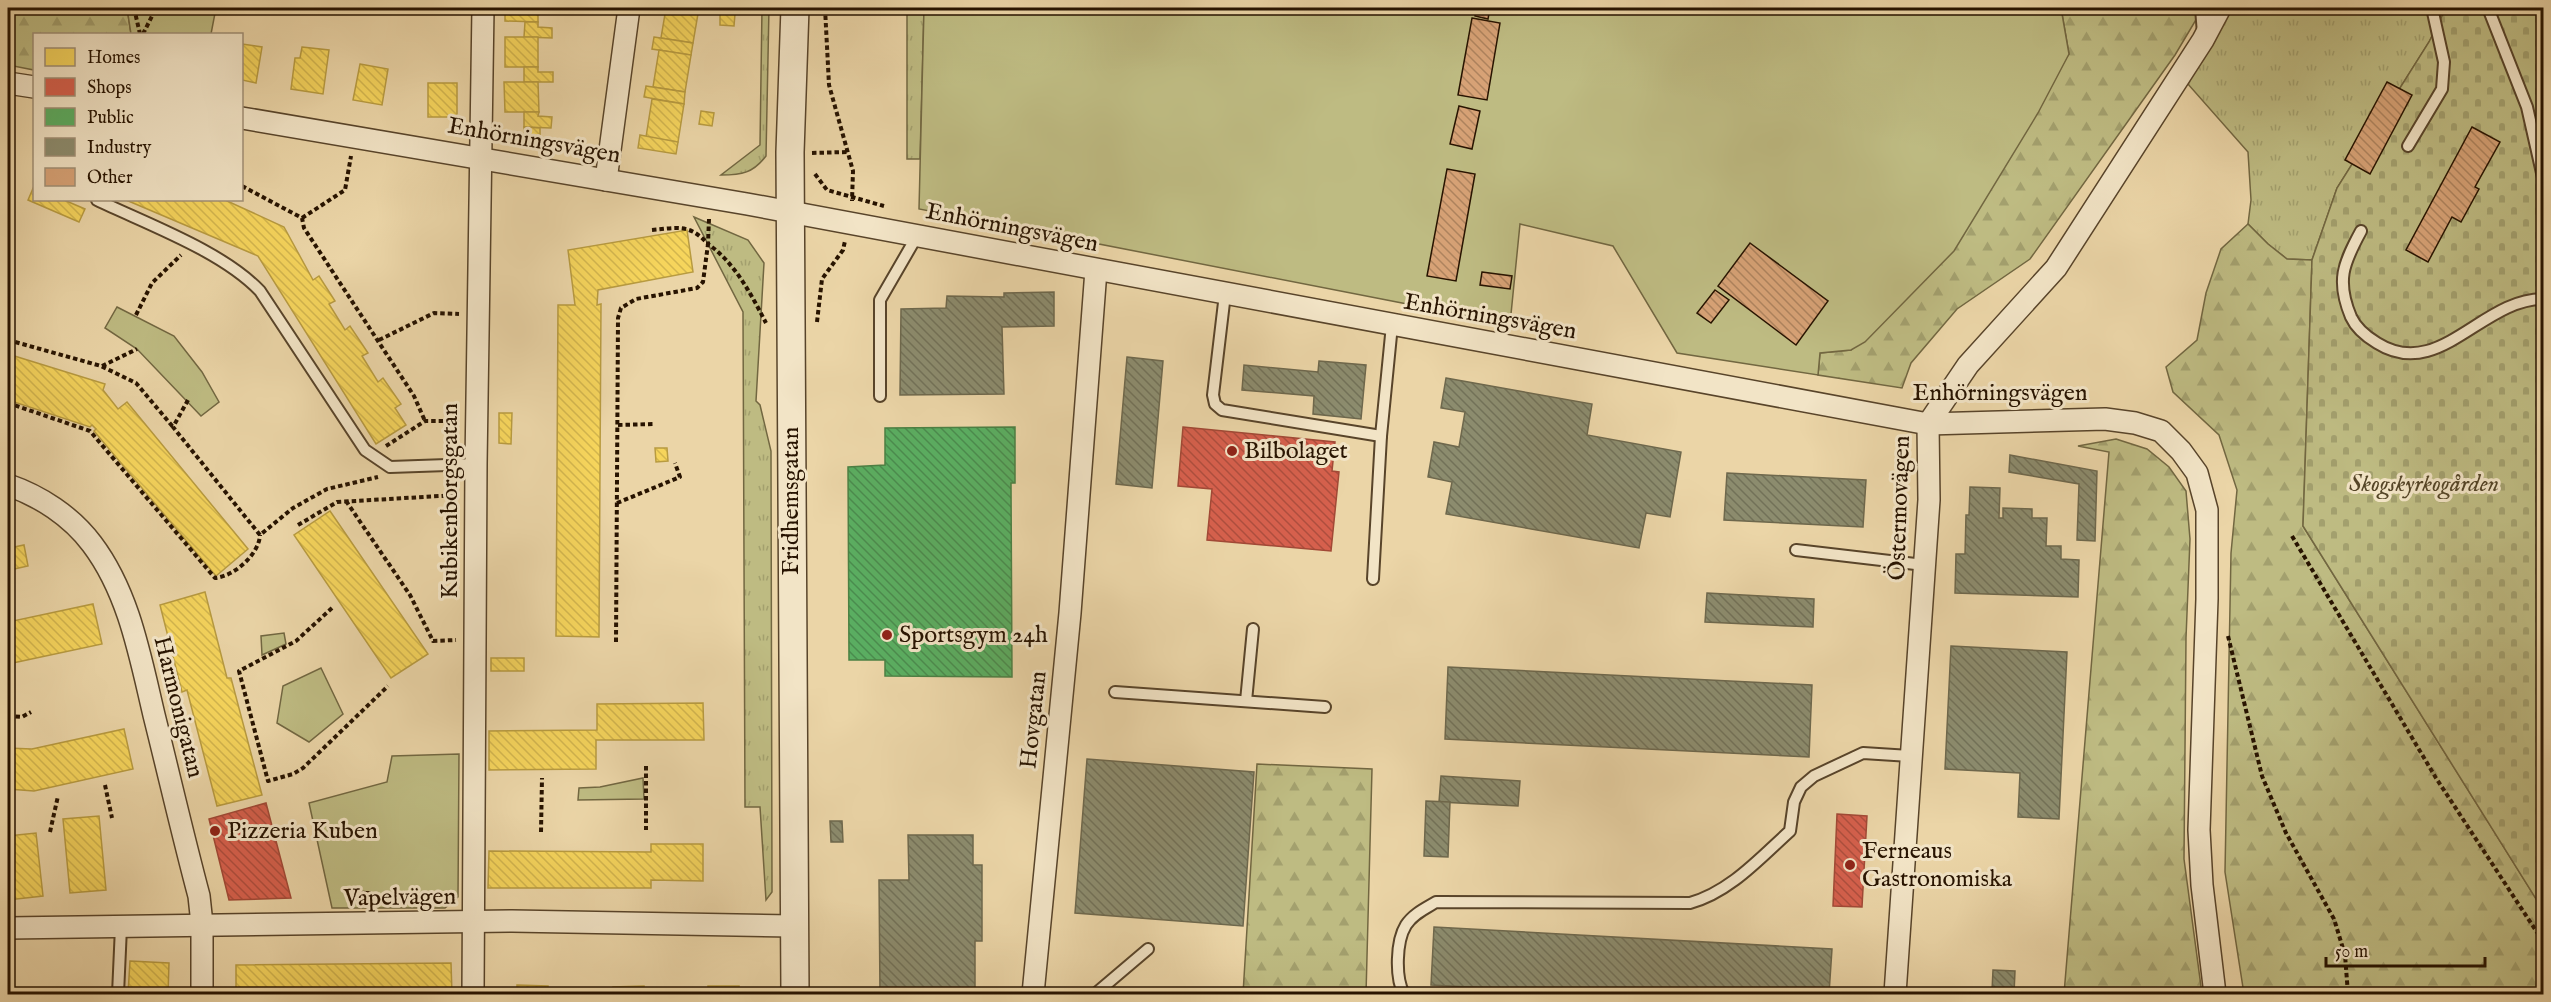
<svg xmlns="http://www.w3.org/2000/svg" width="2551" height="1002" font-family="'IM FELL English',serif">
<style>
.grass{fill:url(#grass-tufts);stroke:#726741;stroke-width:1.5}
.forest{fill:url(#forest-firs);stroke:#726741;stroke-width:1.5}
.cemetery{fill:url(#cemetery-stones);stroke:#726741;stroke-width:1.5}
.park{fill:#bebb82;stroke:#726741;stroke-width:1.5}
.homes{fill:url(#homes-back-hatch);stroke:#b89b40;stroke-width:1.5}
.shops{fill:url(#shops-back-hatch);stroke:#a24936;stroke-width:1.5}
.public{fill:url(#public-back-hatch);stroke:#4b8044;stroke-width:1.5}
.industry{fill:url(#industry-back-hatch);stroke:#6e684d;stroke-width:1.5}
.building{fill:url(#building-back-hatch);stroke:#271300;stroke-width:1.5}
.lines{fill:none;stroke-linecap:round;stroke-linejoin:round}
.service-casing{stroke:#58442a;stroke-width:14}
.minor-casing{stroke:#58442a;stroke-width:24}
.tertiary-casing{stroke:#58442a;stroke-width:30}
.path{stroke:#271300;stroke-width:4;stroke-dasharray:4.5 3;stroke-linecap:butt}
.service{stroke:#f2e4c6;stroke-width:10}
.minor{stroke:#f2e4c6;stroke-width:21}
.tertiary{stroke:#f2e4c6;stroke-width:27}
.poi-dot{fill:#8f2418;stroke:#f2e4c6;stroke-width:2}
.labels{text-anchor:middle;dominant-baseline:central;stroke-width:6;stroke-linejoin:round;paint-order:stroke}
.street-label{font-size:24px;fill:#271300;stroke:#f2e4c6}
.poi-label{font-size:24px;fill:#271300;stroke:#f2e4c6;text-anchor:start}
.park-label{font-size:24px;font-style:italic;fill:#544527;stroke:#f2e4c6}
</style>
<defs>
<pattern id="grass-tufts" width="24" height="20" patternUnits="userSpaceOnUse" patternTransform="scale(1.5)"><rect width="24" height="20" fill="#bebb82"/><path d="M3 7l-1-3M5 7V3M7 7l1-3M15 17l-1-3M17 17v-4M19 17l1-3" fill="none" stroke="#a3a06e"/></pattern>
<pattern id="forest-firs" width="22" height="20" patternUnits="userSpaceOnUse" patternTransform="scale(1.5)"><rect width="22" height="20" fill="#bebb82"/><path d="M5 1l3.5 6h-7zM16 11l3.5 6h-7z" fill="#a3a06e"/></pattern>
<pattern id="cemetery-stones" width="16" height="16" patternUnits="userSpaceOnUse" patternTransform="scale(1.5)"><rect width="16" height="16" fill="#bebb82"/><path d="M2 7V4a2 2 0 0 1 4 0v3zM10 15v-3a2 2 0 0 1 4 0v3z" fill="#a3a06e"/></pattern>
<pattern id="homes-back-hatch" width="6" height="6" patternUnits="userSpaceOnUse" patternTransform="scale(1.5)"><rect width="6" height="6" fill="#f6d55c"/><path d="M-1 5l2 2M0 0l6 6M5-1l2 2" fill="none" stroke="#d3b64e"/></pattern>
<pattern id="shops-back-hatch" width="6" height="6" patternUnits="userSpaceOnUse" patternTransform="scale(1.5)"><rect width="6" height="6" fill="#d6604d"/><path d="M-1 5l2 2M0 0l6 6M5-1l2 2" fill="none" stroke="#ae4e3e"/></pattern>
<pattern id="public-back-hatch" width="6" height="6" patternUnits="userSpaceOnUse" patternTransform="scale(1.5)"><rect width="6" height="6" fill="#5aae61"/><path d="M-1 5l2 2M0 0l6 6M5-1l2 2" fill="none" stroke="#4a8c4e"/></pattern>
<pattern id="industry-back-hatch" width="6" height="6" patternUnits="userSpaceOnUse" patternTransform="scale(1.5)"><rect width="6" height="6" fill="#8c8c6e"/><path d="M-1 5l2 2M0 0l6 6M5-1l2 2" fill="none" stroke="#727158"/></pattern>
<pattern id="building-back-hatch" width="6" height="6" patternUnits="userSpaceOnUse" patternTransform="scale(1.5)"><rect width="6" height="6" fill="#d7a276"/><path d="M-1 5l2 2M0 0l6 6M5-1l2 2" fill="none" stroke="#ae835e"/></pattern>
</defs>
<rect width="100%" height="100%" fill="#ebd5a7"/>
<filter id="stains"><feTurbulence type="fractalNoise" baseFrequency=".00333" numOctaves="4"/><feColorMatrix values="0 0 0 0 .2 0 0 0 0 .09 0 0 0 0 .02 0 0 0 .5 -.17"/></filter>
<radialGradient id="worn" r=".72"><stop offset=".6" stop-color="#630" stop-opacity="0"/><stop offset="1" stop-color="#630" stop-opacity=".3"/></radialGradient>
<g class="grass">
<path d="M762,8H769L766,156C753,173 742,175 721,175L760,145Z"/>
<polygon points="907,8 924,8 920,159 907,159"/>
<polygon points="2231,8 2446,8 2429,42 2337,188 2312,260 2287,259 2268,244 2248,224 2251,200 2248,152 2187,83"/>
<polygon points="694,217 748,240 764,263 756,401 760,405 771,451 772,892 766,900 760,807 745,807 743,312"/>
</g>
<g class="forest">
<polygon points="8,8 127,8 131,34 34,34 34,70 8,65"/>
<polygon points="2061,8 2203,8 2175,55 2030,259 1957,309 1911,363 1902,388 1818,375 1820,353 1851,350 2069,54"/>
<polygon points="2248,224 2268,244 2287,259 2312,260 2303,526 2543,910 2543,994 2244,994 2225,872 2231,553 2237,490 2219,435 2173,392 2166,367 2197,340 2206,293 2221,249"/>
<polygon points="2116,439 2147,449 2169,467 2186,491 2190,539 2186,638 2184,859 2202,994 2064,994 2109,452 2078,446"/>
<polygon points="1257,764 1372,769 1366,994 1243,994"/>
</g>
<polygon class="cemetery" points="2446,8 2543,8 2543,910 2303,526 2312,260 2337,188 2429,42"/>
<g class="park">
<polygon points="127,8 216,8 211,34 131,34"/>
<polygon points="924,8 2061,8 2069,54 2038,113 1954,251 1865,342 1851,350 1820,353 1818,375 1677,353 1613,246 1520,224 1510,324 919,209"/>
<polygon points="117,307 174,336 202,372 219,402 201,416 137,349 105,328"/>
<polygon points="284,633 286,644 262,655 261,636"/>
<polygon points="321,668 343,714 309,742 277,723 283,686"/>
<polygon points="459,754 458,897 445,908 332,908 309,803 387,782 392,756"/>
<polygon points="643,778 644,799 578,800 579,788 600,787"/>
</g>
<g class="homes">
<polygon points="505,8 538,8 538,22 505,21"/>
<polygon points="666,8 699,8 693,43 661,38"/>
<polygon points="720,13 735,14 734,26 720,25"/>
<polygon points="525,22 538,22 538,27 552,28 552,38 524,37"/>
<rect x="505" y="37" width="33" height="30"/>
<polygon points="654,37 693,43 691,55 652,49"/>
<polygon points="242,44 262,47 256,83 242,80"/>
<polygon points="302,47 329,50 323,94 291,89 295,58 300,58"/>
<polygon points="659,50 691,55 685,92 653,87"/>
<polygon points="360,64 388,69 382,105 353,100"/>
<polygon points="524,67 538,67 538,72 553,72 553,82 524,82"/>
<polygon points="504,82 538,82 539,112 505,112"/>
<rect x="428" y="83" width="29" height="34"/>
<polygon points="646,86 685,92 684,104 644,97"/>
<polygon points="652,99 684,104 678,142 646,137"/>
<polygon points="701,111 714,113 712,126 699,124"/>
<polygon points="524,112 539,112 538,116 552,117 551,128 524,127"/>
<polygon points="524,127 540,128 540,145 524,144"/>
<polygon points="640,135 678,142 676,154 638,148"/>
<polygon points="34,186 34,200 64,200 85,209 79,222 28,200"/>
<polygon points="126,200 225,200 284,227 313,280 319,276 335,301 329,304 345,330 350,326 368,353 362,356 378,382 383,378 401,404 395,408 406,425 376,444 258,256"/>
<polygon points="687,230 693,272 598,290 597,305 601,304 599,637 556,636 558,305 575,305 568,250"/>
<polygon points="8,354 105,384 103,390 118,409 127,402 248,549 216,576 94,431 96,429 92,425 90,427 8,400"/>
<polygon points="499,413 512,413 511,444 499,443"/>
<polygon points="655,448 667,448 668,461 656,462"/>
<polygon points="330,511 428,654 391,678 294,535"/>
<polygon points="24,545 28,566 14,569 9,548"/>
<polygon points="205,592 227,678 231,678 262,795 217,806 187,690 182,692 160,605"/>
<polygon points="93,604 102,644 8,664 8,622"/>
<rect x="491" y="658" width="33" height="13"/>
<polygon points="703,703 704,740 596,740 596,769 489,770 489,731 597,730 597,704"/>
<polygon points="124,729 133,769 34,791 8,789 8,748 32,749"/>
<polygon points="99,816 106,890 70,893 63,819"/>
<polygon points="36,833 43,896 8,900 8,836"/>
<polygon points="651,844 703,844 703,881 651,880 651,888 488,888 489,851 651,852"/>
<polygon points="130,961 169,963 168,994 128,994"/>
<polygon points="451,963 452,994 236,994 236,965"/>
<polygon points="517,985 548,986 548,994 517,994"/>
<polygon points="644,986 644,994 613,994 613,987"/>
<rect x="708" y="986" width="31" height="8"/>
</g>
<g class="shops">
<polygon points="1183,427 1335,442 1332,471 1339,472 1331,551 1207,540 1212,489 1178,486"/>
<polygon points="266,803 291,898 229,900 209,819"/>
<polygon points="1837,814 1867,816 1862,907 1833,906"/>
</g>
<polygon class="public" points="1015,427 1015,483 1011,483 1012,677 885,676 885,660 849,660 848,467 885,465 885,428"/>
<g class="industry">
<polygon points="1054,292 1054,326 1002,327 1004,394 900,395 901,309 946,308 947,296 1004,297 1004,293"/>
<polygon points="1127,357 1163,361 1152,488 1116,484"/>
<polygon points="1319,361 1366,365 1361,419 1313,414 1314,396 1242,390 1244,365 1318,372"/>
<polygon points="1446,378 1592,404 1587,435 1681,452 1670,517 1646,513 1639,548 1446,514 1452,482 1428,477 1434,442 1459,447 1465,412 1441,408"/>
<polygon points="2010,455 2097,471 2095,541 2077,540 2079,484 2009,472"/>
<polygon points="1727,473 1866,480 1863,527 1724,520"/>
<polygon points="1970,487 2000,488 1999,518 2003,518 2003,508 2032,509 2032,518 2047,518 2046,546 2061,546 2061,559 2079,560 2078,597 1955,593 1956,554 1965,554 1966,515 1969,515"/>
<polygon points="1707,593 1814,599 1813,627 1705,622"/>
<polygon points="1951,646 2067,652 2059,819 2018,817 2020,773 1945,769"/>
<polygon points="1448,667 1812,685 1809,757 1445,739"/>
<polygon points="1087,759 1254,772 1243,926 1075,913"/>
<polygon points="1441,776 1520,781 1518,806 1439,802"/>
<polygon points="1426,801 1450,802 1448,857 1424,856"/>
<polygon points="830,821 842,821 843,842 831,842"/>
<polygon points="908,835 973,835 973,865 982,865 982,941 975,941 975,994 880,994 879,880 909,880"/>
<polygon points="1434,927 1832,949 1829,994 1603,994 1431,985"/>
<polygon points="1993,970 2015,971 2014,994 1962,994 1962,990 1992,991"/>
</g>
<g class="building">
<polygon points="1476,8 1490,8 1488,19 1475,16"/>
<polygon points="1472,18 1500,23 1487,100 1458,95"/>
<polygon points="2387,82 2412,95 2370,174 2345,160"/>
<polygon points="1459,106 1480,111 1472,149 1450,144"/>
<polygon points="2472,127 2500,142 2475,187 2479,189 2461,222 2452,217 2428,262 2406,250"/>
<polygon points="1447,169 1475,174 1456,281 1427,276"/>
<polygon points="1750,243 1828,301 1796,345 1718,286"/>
<polygon points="1482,272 1512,276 1510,289 1480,285"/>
<polygon points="1715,290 1729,300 1711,323 1697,313"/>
<polygon points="354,891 370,892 370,900 353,900"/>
</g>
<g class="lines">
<defs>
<g id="service">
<polyline points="2201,8 2203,34"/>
<polyline points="2488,8 2527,107 2544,182"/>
<polyline points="2408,146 2442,89 2444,62 2432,8"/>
<path d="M97,200C147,224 222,251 260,291L365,450L390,467L476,464"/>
<path d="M2361,231C2343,264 2336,281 2351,317C2356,328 2367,337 2377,343C2439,382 2482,298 2544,299"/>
<polyline points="1225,294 1213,395 1215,404 1222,410 1381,436"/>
<polyline points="880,396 880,300 917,236"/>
<polyline points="1796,550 1924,565"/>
<polyline points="1373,579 1381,436 1392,325"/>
<polyline points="1115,692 1325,707"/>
<polyline points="1246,701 1253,629"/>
<polyline points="118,994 121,927"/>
<polyline points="1095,994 1148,949"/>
<path d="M1404,994C1395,978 1396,941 1406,925C1413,914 1426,908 1436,902L1690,903C1730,892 1760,858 1790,831L1794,802L1801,787L1814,776L1863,753L1910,756"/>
</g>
<g id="minor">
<polyline points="8,83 34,87"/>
<polyline points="242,118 747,204 1928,424 2105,419 2135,423 2161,431 2181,451 2197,473 2207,510 2207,599 2199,830 2202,885 2215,994"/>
<polyline points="606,180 629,8"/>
<path d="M8,485C40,496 71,516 92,544C129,593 140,656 154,715C169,775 183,836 199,896L202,924V994"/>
<polyline points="8,928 512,921 792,926"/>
<polyline points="473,994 476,464 483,8"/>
<polyline points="1033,994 1070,613 1096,270"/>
<polyline points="1895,994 1929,500 1928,424 1968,365 2056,268 2203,40 2220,8"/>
</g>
<polyline id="tertiary" points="795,994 790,152 795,8"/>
</defs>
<use href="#service" class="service-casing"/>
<use href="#minor" class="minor-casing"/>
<use href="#tertiary" class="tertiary-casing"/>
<g class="path">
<polyline points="134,8 140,34"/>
<polyline points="825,8 829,85 853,171 852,201"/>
<polyline points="143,34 156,8"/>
<polyline points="812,153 847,152"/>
<polyline points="815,174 827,190 884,206"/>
<polyline points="242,186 302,218 304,228 414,396 425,421"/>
<polyline points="302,218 345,190 351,156"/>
<path d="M709,219L708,244C735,263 751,294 766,323"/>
<polyline points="136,315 152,283 181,255"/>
<polyline points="817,322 822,279 843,250 845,241"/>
<polyline points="8,340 101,366 136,383 173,427"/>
<polyline points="379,340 434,313 459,314"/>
<polyline points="102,366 137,349"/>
<polyline points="188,400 173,427 260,535 293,508 327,489 378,477"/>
<path d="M8,403L90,431L215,578C235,576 259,554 260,535"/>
<polyline points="618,425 654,424"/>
<polyline points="386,446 425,421 458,421"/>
<polyline points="346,501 410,595 433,641 456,640"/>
<polyline points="617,503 680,477 675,463"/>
<polyline points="298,525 337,502 457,495"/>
<polyline points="2292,536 2436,778 2544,943"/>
<polyline points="332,608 296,641 239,671 268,781 293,774 303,768 388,686"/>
<polyline points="2228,636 2262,776 2286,833 2334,919 2345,955 2348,994"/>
<path d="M616,642L618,318L621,308L636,299L697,288L703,282L708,244C689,223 677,228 652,230"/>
<polyline points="8,716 22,717 31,712"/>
<polyline points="646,766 646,830"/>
<polyline points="105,785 112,818"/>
<polyline points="50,832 58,796"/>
<polyline points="541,832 542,778"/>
</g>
<use href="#service" class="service"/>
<use href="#minor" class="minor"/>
<use href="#tertiary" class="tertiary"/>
</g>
<g class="poi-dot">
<circle cx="1232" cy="451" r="6"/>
<circle cx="887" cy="635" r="6"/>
<circle cx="215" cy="831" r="6"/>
<circle cx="1850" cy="865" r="6"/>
</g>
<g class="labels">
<g class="street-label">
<text transform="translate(534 141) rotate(10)">Enhörningsvägen</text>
<text transform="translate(1012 228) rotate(11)">Enhörningsvägen</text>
<text transform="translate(1490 317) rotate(10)">Enhörningsvägen</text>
<text x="2000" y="393">Enhörningsvägen</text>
<text transform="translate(450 501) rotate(-90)">Kubikenborgsgatan</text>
<text transform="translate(791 501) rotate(-90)">Fridhemsgatan</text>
<text transform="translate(1900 508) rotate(-88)">Östermovägen</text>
<text transform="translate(178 707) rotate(76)">Harmonigatan</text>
<text transform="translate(1034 720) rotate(-84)">Hovgatan</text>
<text transform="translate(400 898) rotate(-1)">Vapelvägen</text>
</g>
<g class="poi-label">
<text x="1244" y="451">Bilbolaget</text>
<text x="899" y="635">Sportsgym 24h</text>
<text x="227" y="831">Pizzeria Kuben</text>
<text x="1862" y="851">Ferneaus<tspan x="1862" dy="28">Gastronomiska</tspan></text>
</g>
<g class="park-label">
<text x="2424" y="484">Skogskyrkogården</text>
</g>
</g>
<rect width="2551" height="1002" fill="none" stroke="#ebd5a7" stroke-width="30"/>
<rect x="9" y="9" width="2533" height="984" fill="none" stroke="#271300" stroke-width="3"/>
<rect x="15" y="15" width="2521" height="972" fill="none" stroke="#271300" stroke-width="1.5"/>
<rect x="33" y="33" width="210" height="168" fill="#f2e4c6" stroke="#a19077" stroke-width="1.5"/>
<rect x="45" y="48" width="30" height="18" fill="#f6d55c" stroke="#a19077" stroke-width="1.5"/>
<text x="87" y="63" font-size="18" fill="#271300">Homes</text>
<rect x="45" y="78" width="30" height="18" fill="#d6604d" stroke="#a19077" stroke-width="1.5"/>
<text x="87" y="93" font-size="18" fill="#271300">Shops</text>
<rect x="45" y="108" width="30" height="18" fill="#5aae61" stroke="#a19077" stroke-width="1.5"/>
<text x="87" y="123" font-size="18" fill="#271300">Public</text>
<rect x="45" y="138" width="30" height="18" fill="#8c8c6e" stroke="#a19077" stroke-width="1.5"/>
<text x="87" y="153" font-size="18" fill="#271300">Industry</text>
<rect x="45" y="168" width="30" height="18" fill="#d7a276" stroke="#a19077" stroke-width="1.5"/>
<text x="87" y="183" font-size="18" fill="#271300">Other</text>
<path d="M2326 957v9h159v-9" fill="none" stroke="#271300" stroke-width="3"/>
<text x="2335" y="957" font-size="18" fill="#271300" stroke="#f2e4c6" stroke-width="4.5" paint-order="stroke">50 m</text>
<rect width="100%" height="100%" filter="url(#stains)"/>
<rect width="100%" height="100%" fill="url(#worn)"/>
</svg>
